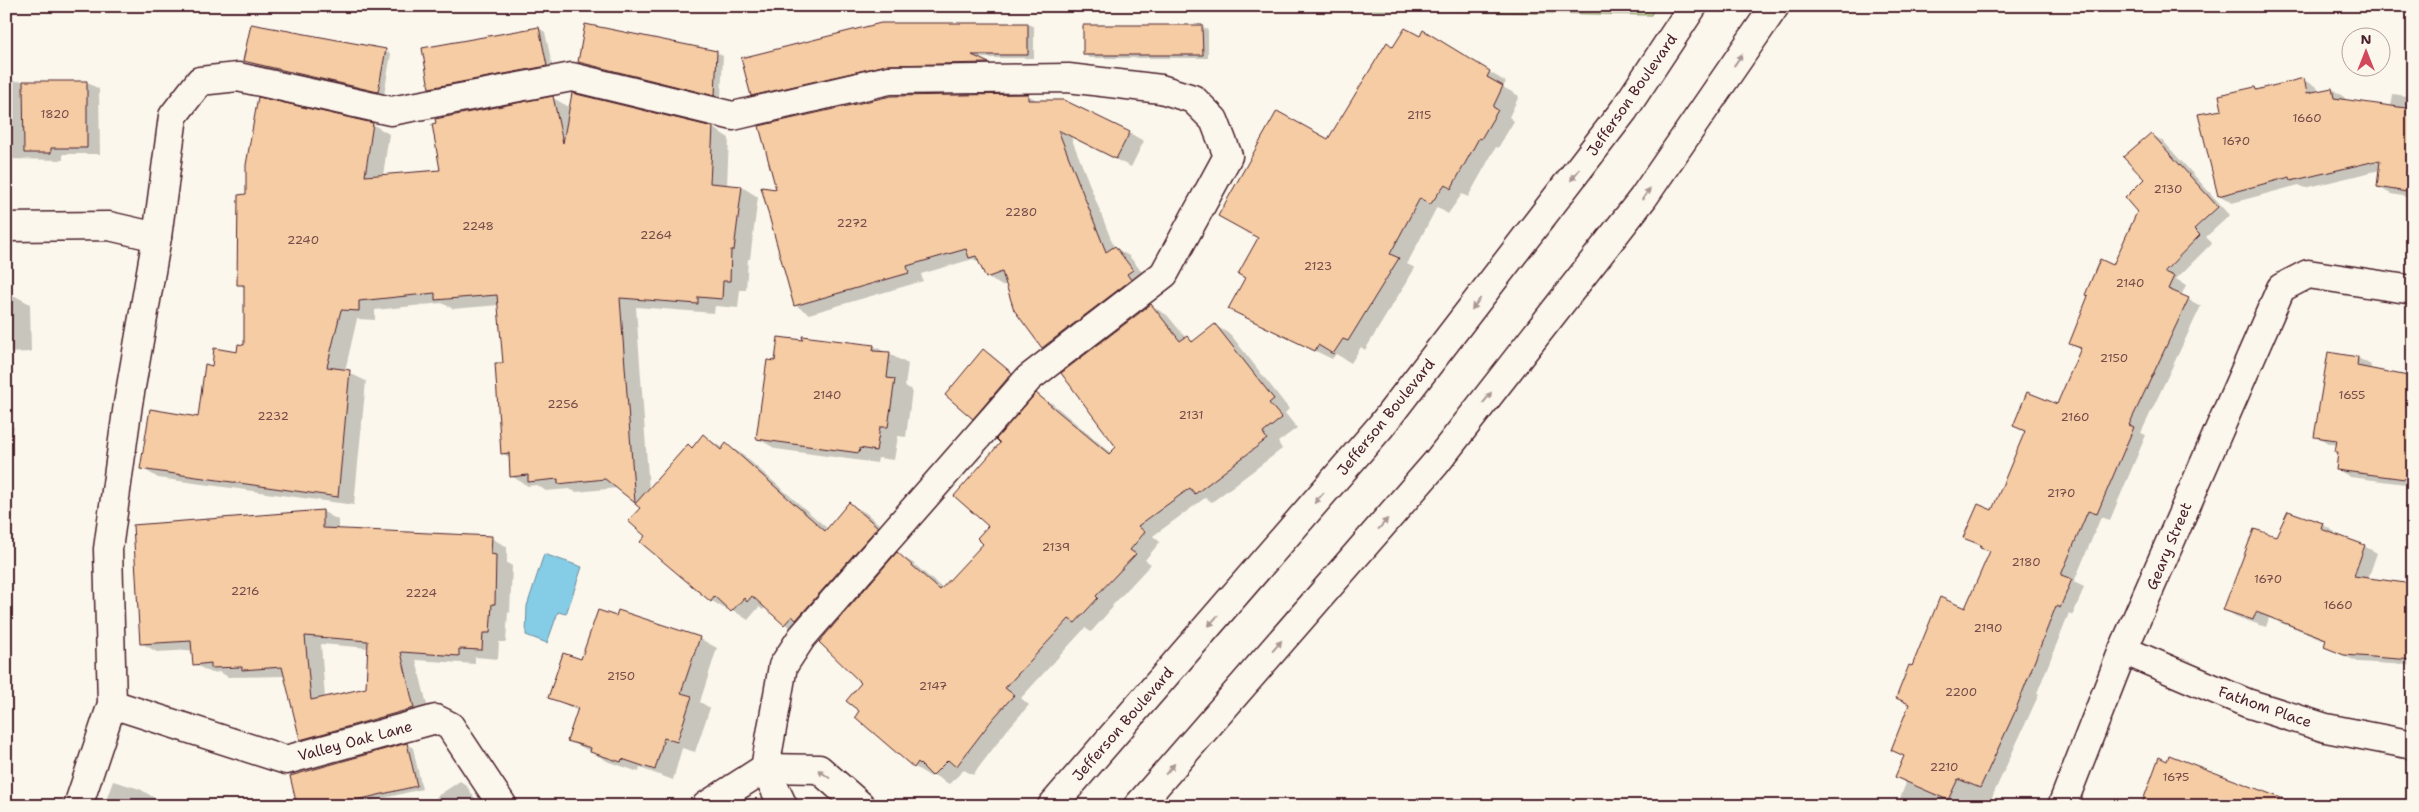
<svg xmlns="http://www.w3.org/2000/svg" width="2419" height="812" font-family="'Shantell Sans',sans-serif">
<style>
.green{fill:#c7eba4;stroke:#888568}
.water{fill:#85cde6;stroke:#6d879b}
.shadow{fill:#0003;fill-rule:evenodd}
.building{fill:#f5cca4;stroke:#4a1f2b;fill-rule:evenodd}
.lines{fill:none;stroke-linecap:round;stroke-linejoin:round}
.minor-casing{stroke:#4a1f2b;stroke-width:31}
.major-casing{stroke:#4a1f2b;stroke-width:31}
.minor{stroke:#fbf7ec;stroke-width:28}
.major{stroke:#fbf7ec;stroke-width:28}
.oneway{fill:#ab9695}
.labels{text-anchor:middle;dominant-baseline:central;stroke-width:4;stroke-linejoin:round;paint-order:stroke}
.number-label{font-size:12px;fill:#754a49}
.street-label{font-size:15px;fill:#4a1f2b;stroke:#fbf7ec}
</style>
<rect width="100%" height="100%" fill="#fbf7ec"/>
<filter id="ink" filterUnits="userSpaceOnUse"><feTurbulence type="fractalNoise" baseFrequency=".02" numOctaves="2"/><feDisplacementMap in="SourceGraphic" scale="10" xChannelSelector="R" yChannelSelector="G"/><feConvolveMatrix kernelMatrix="1 2 1 2 8 2 1 2 1" color-interpolation-filters="sRGB"/></filter>
<g filter="url(#ink)">
<polygon class="green" points="1161,6 1655,6 1651,15"/>
<polygon class="water" points="544,554 582,567 566,614 558,612 547,643 526,635 527,606"/>
<g class="shadow">
<polygon points="881,24 1028,24 1034,27 1034,58 975,58 992,66 758,99 752,95"/>
<polygon points="1202,26 1208,30 1208,58 1090,58 1084,54"/>
<polygon points="539,28 545,32 553,69 437,91 431,87"/>
<polygon points="1421,37 1440,42 1506,82 1503,87 1519,96 1509,117 1514,121 1498,148 1496,147 1468,197 1462,194 1448,214 1437,207 1407,264 1415,268 1365,350 1361,347 1351,363 1336,354 1332,359 1230,309 1328,141"/>
<polygon points="385,50 391,54 384,95 251,64 245,60"/>
<polygon points="717,53 723,56 721,98 586,65 580,62"/>
<polygon points="2304,80 2317,87 2318,92 2332,89 2344,97 2346,101 2391,107 2393,94 2413,97 2413,198 2391,194 2378,187 2380,170 2305,188 2299,185 2232,203 2219,196 2224,110 2255,88 2259,91"/>
<polygon points="6,81 86,82 99,89 100,154 63,154 63,160 6,159"/>
<polygon points="1028,95 1038,101 1129,133 1144,141 1131,167 1071,137 1114,247 1129,256 1147,278 1057,356 1043,347 1007,284 1002,286 987,277 981,263 973,259 921,274 923,281 809,314 795,305 778,190 891,97"/>
<polygon points="553,98 571,108 713,128 729,138 727,186 742,187 758,197 750,259 748,259 746,290 740,290 738,308 715,306 714,313 636,307 649,490 703,436 724,449 726,445 742,454 828,529 850,504 866,513 893,536 801,633 785,624 766,607 763,610 759,607 748,620 728,607 727,610 712,601 642,542 647,536 642,507 618,488 576,492 569,489 546,491 537,485 528,486 511,476 510,458 502,453 504,364 499,305 453,309 442,303 375,310 375,320 357,319 345,371 366,381 354,505 158,478 142,468 199,419 213,367 239,353 245,346 245,288 239,284 247,195 372,124 389,134 383,176 442,171"/>
<polygon points="2151,134 2164,142 2230,215 2206,237 2212,243 2176,279 2186,285 2181,296 2201,306 2141,433 2146,435 2110,520 2101,517 2074,582 2084,587 2073,615 2069,613 2037,693 2039,694 1988,806 1897,806 1906,783 1897,777 1905,756 1910,705 1897,698 1913,668 1966,609 1991,552 1965,537 1993,512 2026,432 2015,426 2057,406 2081,350 2070,343 2113,266 2139,212"/>
<polygon points="6,297 17,297 30,304 31,352 6,353"/>
<polygon points="1151,306 1167,315 1186,338 1194,341 1215,325 1231,335 1289,409 1285,413 1297,428 1278,442 1282,449 1212,502 1205,498 1153,536 1160,542 1145,560 1151,564 1112,606 1113,607 1091,632 1085,628 1021,698 1029,705 1008,729 973,775 964,770 949,784 932,774 931,777 915,767 883,741 861,711 863,683 897,554 913,563 943,589 985,543 1002,443 1036,395 1053,404 1111,453 1117,447"/>
<polygon points="874,346 908,364 905,386 912,390 906,437 898,436 894,460 878,458 877,463 776,449 757,438 776,362"/>
<polygon points="990,354 1018,378 979,421 973,418"/>
<polygon points="2358,358 2371,365 2370,370 2413,378 2413,485 2350,477 2337,469 2339,453 2336,451 2338,445 2328,443 2316,436"/>
<polygon points="6,422 14,427 6,476"/>
<path d="M322,511L338,520L339,530L491,538L507,547V563L512,566L510,613L508,612L506,642H499L498,659L475,657V664L416,660L430,717L317,749L301,739L286,676L228,677L220,672L211,673L194,664L193,650L157,652L141,643ZM321,644L369,648L367,689L325,698Z"/>
<polygon points="2322,524 2335,532 2334,535 2364,546 2377,553 2368,579 2413,585 2413,668 2408,665 2358,662 2325,647 2327,641 2269,618 2266,627 2237,617 2225,610 2277,538"/>
<polygon points="617,618 699,638 717,648 700,702 710,708 695,752 682,748 673,780 640,768 639,772 609,762 569,740 578,711 550,697"/>
<polygon points="407,744 413,748 422,789 351,806 298,806"/>
<polygon points="113,781 140,789 156,799 155,806 104,806"/>
<polygon points="460,781 466,785 480,806 442,806 436,797"/>
<polygon points="2308,800 2332,806 2306,806"/>
</g>
<g class="building">
<polygon points="881,23 1028,23 1028,55 972,55 989,63 886,65 751,96 741,58"/>
<polygon points="251,24 386,49 378,92 243,61"/>
<polygon points="585,24 717,51 715,96 578,62"/>
<polygon points="1083,25 1202,25 1203,55 1083,55"/>
<polygon points="539,27 547,66 429,88 422,48"/>
<polygon points="1405,28 1420,36 1423,30 1490,71 1487,77 1503,86 1493,107 1498,110 1481,139 1479,138 1451,189 1445,184 1430,205 1420,198 1390,254 1399,258 1348,341 1343,339 1333,354 1318,345 1315,351 1228,309 1245,278 1238,274 1258,238 1218,216 1277,111 1328,139 1387,42 1393,47"/>
<polygon points="2304,78 2307,93 2332,88 2334,98 2413,109 2413,193 2377,187 2380,160 2291,181 2290,177 2218,196 2198,114 2222,110 2219,95 2255,87 2256,90"/>
<polygon points="23,81 87,81 87,148 51,148 51,153 24,153"/>
<polygon points="572,93 713,127 710,183 742,186 734,250 731,250 730,281 723,281 722,299 698,297 698,304 620,298 635,503 605,479 558,484 558,479 528,482 528,475 510,477 509,453 501,454 495,363 503,363 497,295 435,300 435,293 359,301 359,311 341,310 327,367 350,370 338,497 140,469 150,409 198,417 205,364 212,366 214,348 237,352 238,344 244,345 244,285 237,285 238,195 246,194 246,165 258,97 373,123 365,176 440,170 432,124 436,123 435,119 553,96 563,143"/>
<polygon points="1028,94 1028,100 1064,100 1130,132 1116,159 1058,130 1106,252 1115,246 1133,270 1127,274 1131,280 1042,348 1014,310 1002,272 986,278 976,256 969,258 966,249 907,266 909,273 794,306 761,187 776,189 759,126 891,96"/>
<polygon points="2151,133 2218,207 2194,229 2200,235 2164,272 2174,276 2168,289 2189,298 2129,425 2134,427 2097,514 2088,511 2061,575 2072,579 2060,608 2056,606 2014,714 1980,788 1958,779 1948,800 1895,777 1904,756 1891,750 1909,704 1896,698 1909,665 1912,666 1940,597 1965,608 1990,551 1980,548 1981,545 1963,538 1978,504 1992,510 2025,431 2013,426 2027,392 2057,404 2081,348 2069,344 2088,296 2085,295 2100,259 2113,265 2137,212 2125,198 2144,179 2123,157"/>
<polygon points="1151,304 1180,341 1187,336 1192,342 1215,324 1274,399 1269,403 1282,418 1263,433 1267,439 1195,494 1190,488 1138,526 1145,532 1130,550 1136,554 1096,596 1098,598 1075,623 1069,619 1005,688 1014,695 992,720 956,767 948,760 932,776 918,762 914,768 855,717 859,711 846,701 861,683 819,642 897,552 940,590 983,544 977,538 988,526 954,496 1000,443 996,439 1036,393 1109,454 1116,447 1061,373"/>
<polygon points="802,336 874,345 873,351 890,352 887,378 895,379 888,427 880,427 876,451 860,448 859,453 756,439 767,360 775,361 778,337 803,340"/>
<polygon points="983,349 1012,373 973,419 945,395"/>
<polygon points="2328,352 2358,357 2357,366 2413,377 2413,480 2336,470 2338,452 2335,452 2337,440 2314,437"/>
<polygon points="703,434 721,450 726,443 825,531 849,502 878,527 796,620 792,616 784,625 752,596 747,602 744,598 731,612 714,596 711,602 640,542 645,536 628,521 640,508 635,504 688,444 692,448"/>
<path d="M323,510V528L492,536L491,554L496,555L495,604H492L490,633H483L482,650L459,649V656L401,652L414,708L300,740L282,667L242,670V667L211,668V663L193,665L191,641L140,644L133,525ZM305,636L368,641L366,688L311,700Z"/>
<polygon points="2288,511 2323,523 2321,529 2365,545 2354,576 2413,584 2413,660 2344,655 2324,647 2326,639 2256,612 2253,620 2223,610 2254,529 2276,536"/>
<polygon points="598,610 616,616 618,610 700,637 681,693 692,696 677,742 664,738 655,770 622,759 621,762 590,752 591,748 567,741 578,708 548,698 563,653 581,659"/>
<polygon points="407,743 417,786 331,806 297,806 290,776"/>
<polygon points="2169,755 2294,803 2293,806 2141,806 2159,757 2167,761"/>
</g>
<g class="lines">
<defs>
<g id="minor">
<polyline points="6,227 109,226 157,237"/>
<polyline points="2123,650 2247,703 2326,728 2413,745"/>
<polyline points="112,704 286,760 436,719 450,726 503,806"/>
<polyline points="78,806 112,704 108,549 128,404 157,237 173,116 200,81 238,77 391,111 572,77 733,116 889,80 1068,78 1161,89 1193,99 1214,120 1228,156 1164,274 1029,378 802,637 783,666 765,768 706,806"/>
<polyline points="783,806 765,768 819,769 861,806"/>
<polyline points="2062,806 2123,650 2281,288 2308,274 2413,290"/>
</g>
<g id="major">
<polyline points="1052,806 1381,426 1624,110 1693,6"/>
<polyline points="1138,806 1436,463 1643,198 1775,6"/>
</g>
</defs>
<use href="#minor" class="minor-casing"/>
<use href="#major" class="major-casing"/>
<use href="#minor" class="minor"/>
<use href="#major" class="major"/>
</g>
<defs><path id="oneway-solid" d="M-6-.8H1V-3.2L6.5 0L1 3.2V.8H-6Z" transform="scale(1.25)"/></defs>
<g class="oneway">
<use href="#oneway-solid" transform="translate(1738 60) rotate(-55)"/>
<use href="#oneway-solid" transform="translate(1575 175) rotate(128)"/>
<use href="#oneway-solid" transform="translate(1646 194) rotate(-55)"/>
<use href="#oneway-solid" transform="translate(1476 304) rotate(128)"/>
<use href="#oneway-solid" transform="translate(1487 398) rotate(-52)"/>
<use href="#oneway-solid" transform="translate(1319 498) rotate(131)"/>
<use href="#oneway-solid" transform="translate(1383 524) rotate(-49)"/>
<use href="#oneway-solid" transform="translate(1213 621) rotate(131)"/>
<use href="#oneway-solid" transform="translate(1277 646) rotate(-49)"/>
<use href="#oneway-solid" transform="translate(1170 769) rotate(-49)"/>
<use href="#oneway-solid" transform="translate(824 774) rotate(-143)"/>
</g>
</g>
<g class="labels">
<g class="number-label">
<text x="55" y="114">1820</text>
<text x="1419" y="115">2115</text>
<text x="2307" y="118">1660</text>
<text x="2236" y="141">1670</text>
<text x="2168" y="189">2130</text>
<text x="1021" y="212">2280</text>
<text x="852" y="223">2272</text>
<text x="478" y="226">2248</text>
<text x="656" y="235">2264</text>
<text x="303" y="240">2240</text>
<text x="1318" y="266">2123</text>
<text x="2130" y="283">2140</text>
<text x="2114" y="358">2150</text>
<text x="827" y="395">2140</text>
<text x="2352" y="395">1655</text>
<text x="563" y="404">2256</text>
<text x="1191" y="415">2131</text>
<text x="273" y="416">2232</text>
<text x="2075" y="417">2160</text>
<text x="2061" y="493">2170</text>
<text x="1056" y="547">2139</text>
<text x="2026" y="562">2180</text>
<text x="2268" y="579">1670</text>
<text x="245" y="591">2216</text>
<text x="421" y="593">2224</text>
<text x="2338" y="605">1660</text>
<text x="1988" y="628">2190</text>
<text x="621" y="676">2150</text>
<text x="933" y="686">2147</text>
<text x="1961" y="692">2200</text>
<text x="1944" y="767">2210</text>
<text x="2176" y="777">1675</text>
</g>
<g class="street-label">
<text transform="translate(1632 95) rotate(-55)">Jefferson Boulevard</text>
<text transform="translate(1386 417) rotate(-51)">Jefferson Boulevard</text>
<text transform="translate(2169 546) rotate(-67)">Geary Street</text>
<text transform="translate(2265 707) rotate(19)">Fathom Place</text>
<text transform="translate(1123 724) rotate(-49)">Jefferson Boulevard</text>
<text transform="translate(355 741) rotate(-15)">Valley Oak Lane</text>
</g>
</g>
<rect width="2419" height="812" fill="none" stroke="#fbf7ec" stroke-width="25"/>
<rect x="12" y="12" width="2394" height="787" fill="none" stroke="#4a1f2b" stroke-width="2" filter="url(#ink)"/>
<g transform="translate(2366 52)"><circle r="24" fill="#fbf7ec" stroke="#b4a19f"/>
<path d="M0-4L9 19L0 12L-9 19Z" fill="#d1495b"/>
<text y="-8" font-size="14" font-weight="bold" text-anchor="middle" fill="#4a1f2b">N</text>
</g>
</svg>
